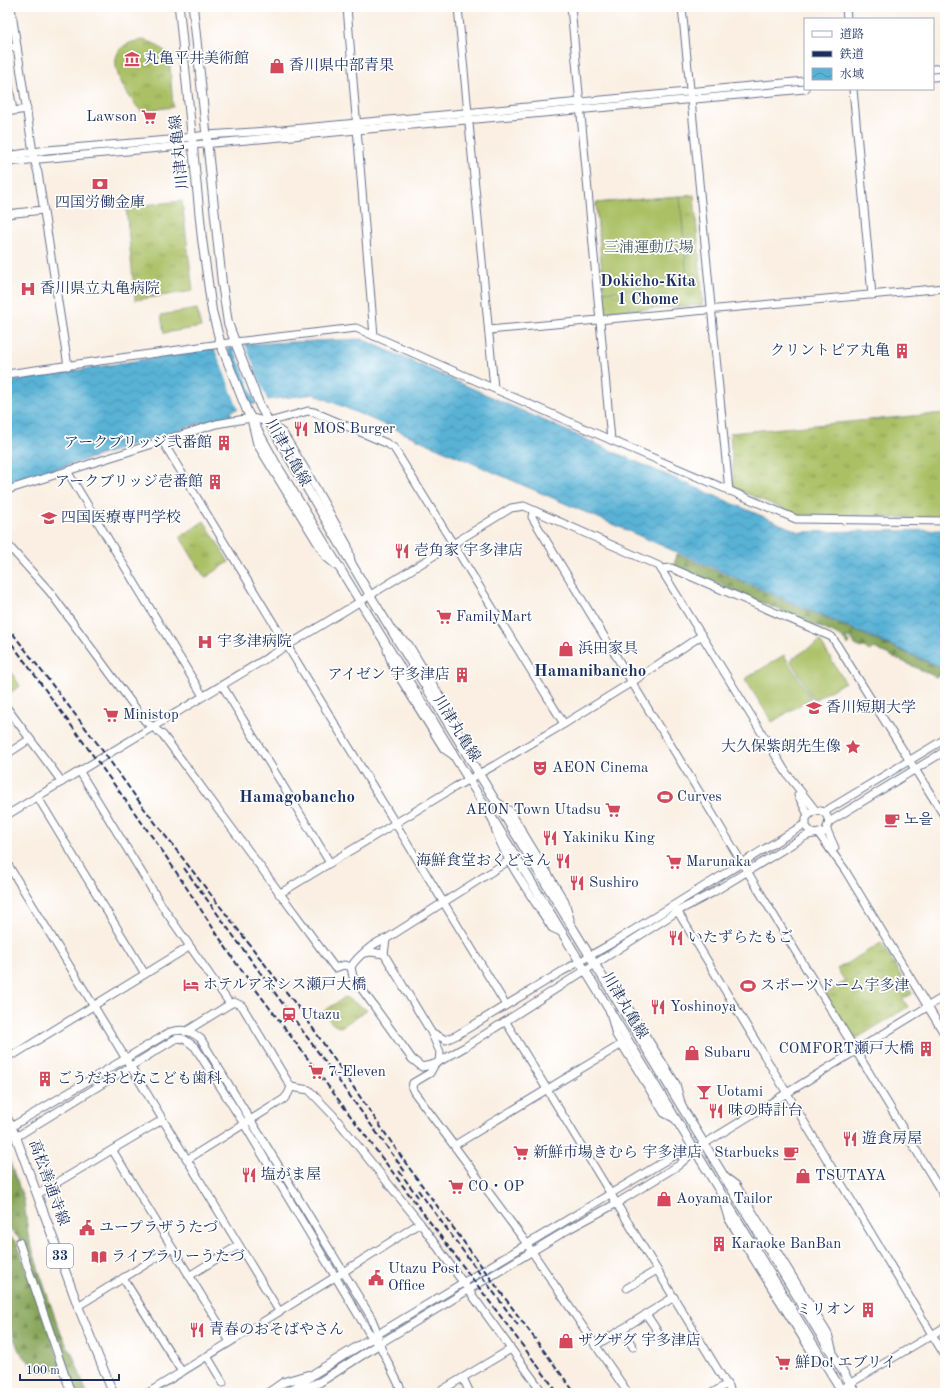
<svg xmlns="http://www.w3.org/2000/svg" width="952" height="1400" font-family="'Old Standard TT','Noto Serif JP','Noto Serif KR',serif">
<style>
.grass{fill:url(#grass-tufts);stroke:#637862}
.forest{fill:url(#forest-firs);stroke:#526a5c}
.garden{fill:#abc065;stroke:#637862}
.water{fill:url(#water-waves);stroke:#3a709a}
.pier{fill:#faefe2}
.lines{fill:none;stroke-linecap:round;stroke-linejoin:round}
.minor-casing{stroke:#69728c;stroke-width:9}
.major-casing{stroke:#69728c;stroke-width:10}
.minor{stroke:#fff;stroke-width:7}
.major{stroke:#fff;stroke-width:8}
.rail{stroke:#1b2f5e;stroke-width:2;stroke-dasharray:6 3;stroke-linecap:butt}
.labels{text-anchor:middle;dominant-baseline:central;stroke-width:3.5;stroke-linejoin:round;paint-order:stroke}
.shield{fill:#fff;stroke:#5f6d8e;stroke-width:1}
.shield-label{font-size:14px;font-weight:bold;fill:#1b2f5e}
.poi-label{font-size:15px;fill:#1b2f5e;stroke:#fff;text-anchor:start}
.street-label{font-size:15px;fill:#1b2f5e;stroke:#fff}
.park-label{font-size:15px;fill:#465a60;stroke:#fff}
.neighbourhood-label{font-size:16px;font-weight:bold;fill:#1b2f5e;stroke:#fff}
.quarter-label{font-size:17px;font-weight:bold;fill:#1b2f5e;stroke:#fff}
</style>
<defs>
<pattern id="grass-tufts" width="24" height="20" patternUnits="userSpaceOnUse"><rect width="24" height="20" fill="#abc065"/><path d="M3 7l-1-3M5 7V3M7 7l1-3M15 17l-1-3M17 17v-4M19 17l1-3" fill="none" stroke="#8a9c56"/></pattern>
<pattern id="forest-firs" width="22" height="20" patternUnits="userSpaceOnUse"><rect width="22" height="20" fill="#88a65a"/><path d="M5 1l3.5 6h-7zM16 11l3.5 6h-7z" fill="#6e884e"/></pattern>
<pattern id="water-waves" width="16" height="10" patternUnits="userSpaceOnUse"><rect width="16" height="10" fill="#59b2d6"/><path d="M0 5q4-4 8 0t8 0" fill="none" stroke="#4991b1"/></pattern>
</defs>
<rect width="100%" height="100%" fill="#fff"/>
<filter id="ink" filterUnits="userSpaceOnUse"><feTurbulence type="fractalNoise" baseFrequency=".025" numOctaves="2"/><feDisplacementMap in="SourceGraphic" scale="8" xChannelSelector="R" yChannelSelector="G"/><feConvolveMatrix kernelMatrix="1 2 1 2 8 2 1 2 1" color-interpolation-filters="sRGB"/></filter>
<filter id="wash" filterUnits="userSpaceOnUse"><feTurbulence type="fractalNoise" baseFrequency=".012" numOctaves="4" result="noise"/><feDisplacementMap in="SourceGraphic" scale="16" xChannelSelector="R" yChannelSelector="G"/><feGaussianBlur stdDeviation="0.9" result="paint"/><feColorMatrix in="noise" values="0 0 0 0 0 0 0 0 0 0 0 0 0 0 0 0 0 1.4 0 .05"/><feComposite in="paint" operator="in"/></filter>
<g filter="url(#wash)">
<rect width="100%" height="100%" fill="#faefe2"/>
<g class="grass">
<path d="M143,40L153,43L169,54L173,107L141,111C121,89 95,45 143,40Z"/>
<polygon points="694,195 703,302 702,305 606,312 596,203"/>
<polygon points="182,201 193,291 135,300 126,207"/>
<polygon points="945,413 945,519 797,515 734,488 730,433"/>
<polygon points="204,521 229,562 205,578 180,537"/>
<polygon points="7,665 20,686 7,695"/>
<polygon points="881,943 912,994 903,999 908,1007 857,1038 852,1038 826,994 845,981 837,969"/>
<path d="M345,997L367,1010L341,1027C332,1027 328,1018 323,1012Z"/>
</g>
<g class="forest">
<path d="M677,554L945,670V681L941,679L942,675L936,677L874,648L869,651L864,647L861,648L855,645C853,640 851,637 845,637L849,642L848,645L841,637L833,633L674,565Z"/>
<polygon points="8,1157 24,1200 28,1234 39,1271 58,1326 67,1346 72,1353 87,1393 77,1393 19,1238 7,1227"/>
<polygon points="7,1233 17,1243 62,1368 38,1372 19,1351 7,1320"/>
</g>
<g class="garden">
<polygon points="680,196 687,278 682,284 604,292 596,203"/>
<polygon points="197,309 201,327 164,333 161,315"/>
<polygon points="820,641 845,682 814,700 790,660"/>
<polygon points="784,655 811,698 772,722 745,679"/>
</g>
<polygon class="water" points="362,339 632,460 799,532 945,530 945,669 314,394 267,400 231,411 232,415 194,425 7,485 7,382 213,348 213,351 246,346 246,344"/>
<g class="pier">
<polygon points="245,344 268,402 257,405 233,346"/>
<polygon points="226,347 251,407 239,411 215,349"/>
</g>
</g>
<g filter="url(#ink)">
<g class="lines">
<defs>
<g id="minor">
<polyline points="11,7 34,159 38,173 68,366"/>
<polyline points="347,7 374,336"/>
<polyline points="458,7 494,388"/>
<polyline points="571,7 611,440"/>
<polyline points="682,7 729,491"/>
<polyline points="846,7 847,19"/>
<polyline points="7,48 17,47"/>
<polyline points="933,69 945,68"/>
<polyline points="7,74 13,111 27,109"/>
<polyline points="933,77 945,76"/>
<polyline points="853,89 872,295"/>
<polyline points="7,156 47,150 169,140 207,135 282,130 805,81"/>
<polyline points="7,162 805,89"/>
<polyline points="7,214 43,210"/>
<polyline points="489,330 945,288"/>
<polyline points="7,374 235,342 356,328 611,440 796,519 945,521"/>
<polyline points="252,423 257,444 326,557 338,567"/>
<polyline points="270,423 283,433 307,472 348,546 351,561"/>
<polyline points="163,442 506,1005"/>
<polyline points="67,471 203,696"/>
<polyline points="7,490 216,424 251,418 269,422 308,411 314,412 386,443 394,448 564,724"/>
<polyline points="533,511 532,517 659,727"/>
<polyline points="7,544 50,592 145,721 163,735 335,968 344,965 351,967"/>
<polyline points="661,569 671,568 683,573 832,637 945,817"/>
<polyline points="395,633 409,645 455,721 461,740"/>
<polyline points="387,650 393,667 444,749 453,755"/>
<polyline points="222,685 330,863"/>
<polyline points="7,708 62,782"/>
<polyline points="661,729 945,1198"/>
<polyline points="7,754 30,739"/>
<polyline points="80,772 164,909 230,1004"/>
<polyline points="798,795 808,815"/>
<polyline points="37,796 145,974"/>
<polyline points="497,802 510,811 565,902 570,919"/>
<polyline points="824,812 945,739"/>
<polyline points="7,815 343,612 511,508 524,506 659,566 787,774 816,811"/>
<path d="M493,820C500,855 533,898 552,928L563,933"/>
<polyline points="829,822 945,751"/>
<polyline points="827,830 835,848"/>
<polyline points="819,834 845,870 945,1035"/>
<path d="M510,860L386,939C375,941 356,958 351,967L353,977L412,1059L422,1067L435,1064L465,1047L678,911L712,893L802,838L808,835L825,832L829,822C827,813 822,809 813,811L806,818V827L813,834"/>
<polyline points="7,863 279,1311"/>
<polyline points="279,894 455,787 495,765 564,724 632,682 702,635"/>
<polyline points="675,907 945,1356"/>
<polyline points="365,953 371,952 384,954 431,1032 446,1040 457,1035 561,972 609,945 805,824"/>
<polyline points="384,954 386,939"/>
<polyline points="617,999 629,1009 676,1084 681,1103"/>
<polyline points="611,1016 616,1035 664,1113 677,1120"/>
<polyline points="506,1022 732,1393"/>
<polyline points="185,1032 230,1004 234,1002 242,1006 291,1087 288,1094 284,1099 188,1159"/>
<polyline points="431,1032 440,1052 439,1061"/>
<polyline points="7,1048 9,1053 15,1054 189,947"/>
<polyline points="435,1064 430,1073 413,1083 412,1088 414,1092 522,1237 628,1393"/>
<polyline points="291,1087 309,1090 333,1115 420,1223 543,1393"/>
<path d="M11,1127L170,1032C183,1028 191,1031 201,1039L371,1317L378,1334V1339"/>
<path d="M16,1137L175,1039C183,1036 188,1042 195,1047L244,1124L372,1338L379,1344L403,1393"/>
<polyline points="455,1145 622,1044"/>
<polyline points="113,1151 230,1342"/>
<polyline points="725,1177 736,1185 828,1334 833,1352"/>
<polyline points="38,1194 162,1120"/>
<polyline points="722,1198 728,1218 813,1354 824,1363"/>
<polyline points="19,1242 71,1393"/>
<polyline points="189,1276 239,1245"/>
<polyline points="123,1278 182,1372"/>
<polyline points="627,1288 657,1270"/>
<polyline points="78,1306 172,1248"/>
<polyline points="646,1314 658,1332"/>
<polyline points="622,1329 633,1347"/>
<polyline points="378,1334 673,1156 694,1150"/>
<polyline points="379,1344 569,1229 617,1203 679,1165 699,1147 945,996"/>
<polyline points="595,1346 674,1297"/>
<polyline points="207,1356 223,1383"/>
<polyline points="463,1378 470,1393"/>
<path d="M148,1393C239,1336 331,1281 420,1223"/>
<polyline points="437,1393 511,1349"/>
<polyline points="712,1393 727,1384"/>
<polyline points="834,1393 945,1327"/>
</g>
<g id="major">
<polyline points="179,7 202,239 212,311 221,345 247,411 275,462 843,1393"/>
<polyline points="193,7 222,283 228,323 235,342 260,406 288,456 370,595 856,1393"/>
<polyline points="7,1118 16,1137 78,1306 113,1393"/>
<polyline points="268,1393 284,1382 308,1375"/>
<polyline points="288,1393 315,1373 378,1334"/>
<polyline points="294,1393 320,1382 379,1344"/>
</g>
</defs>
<use href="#minor" class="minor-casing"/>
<use href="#major" class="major-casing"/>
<use href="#minor" class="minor"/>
<use href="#major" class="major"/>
<g class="rail">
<polyline points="7,626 97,743 143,807 301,1011 407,1165 575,1393"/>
<polyline points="7,637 161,849 236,963 558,1393"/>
<polyline points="184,868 406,1173"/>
<polyline points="399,1171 418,1197"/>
<polyline points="418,1190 520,1328"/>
</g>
</g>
</g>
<defs>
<symbol id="museum-bare" viewBox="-9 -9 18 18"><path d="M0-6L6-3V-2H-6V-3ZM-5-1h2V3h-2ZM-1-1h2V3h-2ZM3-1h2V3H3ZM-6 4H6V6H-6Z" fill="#d1495b" stroke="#fff" stroke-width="2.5" paint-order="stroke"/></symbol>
<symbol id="shop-bare" viewBox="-9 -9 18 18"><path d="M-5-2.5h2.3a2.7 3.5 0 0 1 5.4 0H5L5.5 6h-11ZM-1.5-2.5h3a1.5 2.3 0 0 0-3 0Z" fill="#d1495b" stroke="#fff" stroke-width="2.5" paint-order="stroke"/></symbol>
<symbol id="supermarket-bare" viewBox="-9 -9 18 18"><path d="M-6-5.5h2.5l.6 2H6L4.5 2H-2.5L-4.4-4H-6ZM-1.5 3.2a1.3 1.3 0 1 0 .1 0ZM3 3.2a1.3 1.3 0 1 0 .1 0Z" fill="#d1495b" stroke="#fff" stroke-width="2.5" paint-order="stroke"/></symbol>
<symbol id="bank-bare" viewBox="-9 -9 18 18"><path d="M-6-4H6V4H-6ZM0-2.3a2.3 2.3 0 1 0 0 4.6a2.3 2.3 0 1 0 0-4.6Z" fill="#d1495b" stroke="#fff" stroke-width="2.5" paint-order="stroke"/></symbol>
<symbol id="hospital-bare" viewBox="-9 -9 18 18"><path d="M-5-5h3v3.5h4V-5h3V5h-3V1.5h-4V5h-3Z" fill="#d1495b" stroke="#fff" stroke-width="2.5" paint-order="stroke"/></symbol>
<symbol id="building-bare" viewBox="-9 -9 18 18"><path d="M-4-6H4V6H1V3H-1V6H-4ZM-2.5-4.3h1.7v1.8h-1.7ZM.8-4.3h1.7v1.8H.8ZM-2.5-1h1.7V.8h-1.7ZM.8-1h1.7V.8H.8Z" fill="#d1495b" stroke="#fff" stroke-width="2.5" paint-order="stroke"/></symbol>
<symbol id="restaurant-bare" viewBox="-9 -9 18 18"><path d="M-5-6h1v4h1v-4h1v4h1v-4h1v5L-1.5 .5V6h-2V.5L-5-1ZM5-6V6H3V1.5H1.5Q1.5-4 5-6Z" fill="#d1495b" stroke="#fff" stroke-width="2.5" paint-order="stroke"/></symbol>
<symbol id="university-bare" viewBox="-9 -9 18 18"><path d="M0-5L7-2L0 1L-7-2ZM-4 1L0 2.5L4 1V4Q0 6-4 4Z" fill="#d1495b" stroke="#fff" stroke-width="2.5" paint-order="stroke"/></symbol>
<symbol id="sight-bare" viewBox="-9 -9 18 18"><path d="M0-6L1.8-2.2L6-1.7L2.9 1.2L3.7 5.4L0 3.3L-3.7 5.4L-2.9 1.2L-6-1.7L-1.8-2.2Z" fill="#d1495b" stroke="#fff" stroke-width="2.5" paint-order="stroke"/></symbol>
<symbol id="theatre-bare" viewBox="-9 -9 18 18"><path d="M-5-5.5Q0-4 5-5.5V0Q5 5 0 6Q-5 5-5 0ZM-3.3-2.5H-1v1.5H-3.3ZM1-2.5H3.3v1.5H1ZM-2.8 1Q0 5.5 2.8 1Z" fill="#d1495b" stroke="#fff" stroke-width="2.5" paint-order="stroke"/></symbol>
<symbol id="stadium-bare" viewBox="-9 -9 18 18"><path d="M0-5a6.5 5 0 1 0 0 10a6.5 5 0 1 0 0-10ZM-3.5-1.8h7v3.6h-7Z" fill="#d1495b" stroke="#fff" stroke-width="2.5" paint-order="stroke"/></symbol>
<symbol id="cafe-bare" viewBox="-9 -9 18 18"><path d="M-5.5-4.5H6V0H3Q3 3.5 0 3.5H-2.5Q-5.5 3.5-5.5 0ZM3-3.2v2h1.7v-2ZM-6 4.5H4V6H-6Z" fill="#d1495b" stroke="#fff" stroke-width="2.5" paint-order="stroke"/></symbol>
<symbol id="hotel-bare" viewBox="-9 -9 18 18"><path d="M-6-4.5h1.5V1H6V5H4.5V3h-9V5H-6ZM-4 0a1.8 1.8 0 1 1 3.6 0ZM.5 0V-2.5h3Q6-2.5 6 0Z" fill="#d1495b" stroke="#fff" stroke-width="2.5" paint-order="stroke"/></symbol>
<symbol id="station-bare" viewBox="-9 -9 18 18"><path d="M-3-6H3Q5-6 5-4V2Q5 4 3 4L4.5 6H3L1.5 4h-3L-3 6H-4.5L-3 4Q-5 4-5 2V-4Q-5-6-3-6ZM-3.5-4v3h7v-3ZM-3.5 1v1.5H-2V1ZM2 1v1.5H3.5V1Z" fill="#d1495b" stroke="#fff" stroke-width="2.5" paint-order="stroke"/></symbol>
<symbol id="bar-bare" viewBox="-9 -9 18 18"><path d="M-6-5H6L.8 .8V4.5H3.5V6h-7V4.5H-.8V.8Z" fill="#d1495b" stroke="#fff" stroke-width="2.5" paint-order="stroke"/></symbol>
<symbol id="civic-bare" viewBox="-9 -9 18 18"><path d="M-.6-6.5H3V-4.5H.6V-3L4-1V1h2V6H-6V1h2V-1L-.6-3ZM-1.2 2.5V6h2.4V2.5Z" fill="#d1495b" stroke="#fff" stroke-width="2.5" paint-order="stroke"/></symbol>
<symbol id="library-bare" viewBox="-9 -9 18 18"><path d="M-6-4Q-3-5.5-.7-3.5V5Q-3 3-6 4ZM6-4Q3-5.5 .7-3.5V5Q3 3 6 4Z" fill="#d1495b" stroke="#fff" stroke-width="2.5" paint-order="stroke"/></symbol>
</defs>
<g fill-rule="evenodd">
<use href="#museum-bare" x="121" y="48" width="22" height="22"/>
<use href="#shop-bare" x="266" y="55" width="22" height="22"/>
<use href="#supermarket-bare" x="138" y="106" width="22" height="22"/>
<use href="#bank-bare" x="89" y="173" width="22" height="22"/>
<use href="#hospital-bare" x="17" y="278" width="22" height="22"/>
<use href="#building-bare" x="891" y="340" width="22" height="22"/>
<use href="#restaurant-bare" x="290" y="418" width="22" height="22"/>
<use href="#building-bare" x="213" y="432" width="22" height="22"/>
<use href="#building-bare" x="204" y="471" width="22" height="22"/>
<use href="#university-bare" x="38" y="507" width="22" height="22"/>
<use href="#restaurant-bare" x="391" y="540" width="22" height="22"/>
<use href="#supermarket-bare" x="433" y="606" width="22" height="22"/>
<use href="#hospital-bare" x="194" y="631" width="22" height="22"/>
<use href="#shop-bare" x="555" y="638" width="22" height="22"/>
<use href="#building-bare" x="451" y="664" width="22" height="22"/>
<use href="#university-bare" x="803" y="697" width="22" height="22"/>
<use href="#supermarket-bare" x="100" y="704" width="22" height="22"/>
<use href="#sight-bare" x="842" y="736" width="22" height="22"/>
<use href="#theatre-bare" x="529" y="757" width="22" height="22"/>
<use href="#stadium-bare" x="654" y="786" width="22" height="22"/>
<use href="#supermarket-bare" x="602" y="799" width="22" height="22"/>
<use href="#cafe-bare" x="881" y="809" width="22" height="22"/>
<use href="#restaurant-bare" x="539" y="827" width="22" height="22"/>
<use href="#restaurant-bare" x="552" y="850" width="22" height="22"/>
<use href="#supermarket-bare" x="663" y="851" width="22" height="22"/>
<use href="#restaurant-bare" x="566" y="872" width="22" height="22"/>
<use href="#restaurant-bare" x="665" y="927" width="22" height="22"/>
<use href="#hotel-bare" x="180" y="974" width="22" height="22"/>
<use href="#stadium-bare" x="737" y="975" width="22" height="22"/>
<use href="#restaurant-bare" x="647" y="996" width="22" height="22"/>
<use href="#station-bare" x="278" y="1004" width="22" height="22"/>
<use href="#building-bare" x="915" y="1038" width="22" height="22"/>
<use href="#shop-bare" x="681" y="1042" width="22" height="22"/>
<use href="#supermarket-bare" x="305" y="1061" width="22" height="22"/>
<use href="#building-bare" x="34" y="1068" width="22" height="22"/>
<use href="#bar-bare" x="693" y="1081" width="22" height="22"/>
<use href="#restaurant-bare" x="705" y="1100" width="22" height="22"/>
<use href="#restaurant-bare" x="839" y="1128" width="22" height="22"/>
<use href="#supermarket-bare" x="510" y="1142" width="22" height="22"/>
<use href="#cafe-bare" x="780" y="1142" width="22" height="22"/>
<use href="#restaurant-bare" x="238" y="1164" width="22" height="22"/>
<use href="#shop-bare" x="792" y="1165" width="22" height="22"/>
<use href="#supermarket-bare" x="445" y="1176" width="22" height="22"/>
<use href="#shop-bare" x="653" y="1188" width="22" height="22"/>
<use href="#civic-bare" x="76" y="1217" width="22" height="22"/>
<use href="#building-bare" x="708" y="1233" width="22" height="22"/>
<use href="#library-bare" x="88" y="1246" width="22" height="22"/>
<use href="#civic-bare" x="365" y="1267" width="22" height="22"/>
<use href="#building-bare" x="857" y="1299" width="22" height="22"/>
<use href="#restaurant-bare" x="186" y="1319" width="22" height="22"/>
<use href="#shop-bare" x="555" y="1330" width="22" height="22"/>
<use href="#supermarket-bare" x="772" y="1352" width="22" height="22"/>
</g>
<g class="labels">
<rect class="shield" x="47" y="1244" width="26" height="24" rx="3"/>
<g class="shield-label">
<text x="60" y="1256">33</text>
</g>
<g class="poi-label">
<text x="144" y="59">丸亀平井美術館</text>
<text x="289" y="66">香川県中部青果</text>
<text x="137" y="117" text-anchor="end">Lawson</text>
<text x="100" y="203" text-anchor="middle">四国労働金庫</text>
<text x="40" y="289">香川県立丸亀病院</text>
<text x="890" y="351" text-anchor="end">クリントピア丸亀</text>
<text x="313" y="429">MOS Burger</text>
<text x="212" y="443" text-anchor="end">アークブリッジ弐番館</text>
<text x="203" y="482" text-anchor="end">アークブリッジ壱番館</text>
<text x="61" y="518">四国医療専門学校</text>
<text x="414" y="551">壱角家 宇多津店</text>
<text x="456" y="617">FamilyMart</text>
<text x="217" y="642">宇多津病院</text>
<text x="578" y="649">浜田家具</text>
<text x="450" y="675" text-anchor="end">アイゼン 宇多津店</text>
<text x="826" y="708">香川短期大学</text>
<text x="123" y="715">Ministop</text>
<text x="841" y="747" text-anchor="end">大久保紫朗先生像</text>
<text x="552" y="768">AEON Cinema</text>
<text x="677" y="797">Curves</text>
<text x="601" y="810" text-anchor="end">AEON Town Utadsu</text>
<text x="904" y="820">노을</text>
<text x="562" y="838">Yakiniku King</text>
<text x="551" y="861" text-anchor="end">海鮮食堂おくどさん</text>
<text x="686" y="862">Marunaka</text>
<text x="589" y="883">Sushiro</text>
<text x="688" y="938">いたずらたもご</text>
<text x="203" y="985">ホテルアネシス瀬戸大橋</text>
<text x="760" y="986">スポーツドーム宇多津</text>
<text x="670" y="1007">Yoshinoya</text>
<text x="301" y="1015">Utazu</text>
<text x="914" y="1049" text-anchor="end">COMFORT瀬戸大橋</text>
<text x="704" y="1053">Subaru</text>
<text x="328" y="1072">7-Eleven</text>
<text x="57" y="1079">ごうだおとなこども歯科</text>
<text x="716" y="1092">Uotami</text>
<text x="728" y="1111">味の時計台</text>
<text x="862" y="1139">遊食房屋</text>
<text x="533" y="1153">新鮮市場きむら 宇多津店</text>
<text x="779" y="1153" text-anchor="end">Starbucks</text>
<text x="261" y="1175">塩がま屋</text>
<text x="815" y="1176">TSUTAYA</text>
<text x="468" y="1187">CO・OP</text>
<text x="676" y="1199">Aoyama Tailor</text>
<text x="99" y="1228">ユープラザうたづ</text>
<text x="731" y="1244">Karaoke BanBan</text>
<text x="111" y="1257">ライブラリーうたづ</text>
<text x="388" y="1269">Utazu Post<tspan x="388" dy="17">Office</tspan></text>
<text x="856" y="1310" text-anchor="end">ミリオン</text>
<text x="209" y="1330">青春のおそばやさん</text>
<text x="578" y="1341">ザグザグ 宇多津店</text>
<text x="795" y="1363">鮮Do! エブリイ</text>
</g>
<g class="street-label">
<text transform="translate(180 152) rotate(-96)">川津丸亀線</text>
<text transform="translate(287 453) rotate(60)">川津丸亀線</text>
<text transform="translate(456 729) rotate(58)">川津丸亀線</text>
<text transform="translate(624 1006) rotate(59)">川津丸亀線</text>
<text transform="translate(48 1183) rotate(70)">高松善通寺線</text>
</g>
<g class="park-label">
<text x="649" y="248">三浦運動広場</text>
</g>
<g class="neighbourhood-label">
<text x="648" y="282">Dokicho-Kita<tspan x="648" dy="18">1 Chome</tspan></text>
</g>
<g class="quarter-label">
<text x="590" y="671">Hamanibancho</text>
<text x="297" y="797">Hamagobancho</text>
</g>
</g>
<rect width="952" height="1400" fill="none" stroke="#fff" stroke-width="24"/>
<rect x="804" y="18" width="130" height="72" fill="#ffffff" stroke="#a4acbf"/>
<rect x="812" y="31" width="20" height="6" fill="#ffffff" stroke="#a4acbf"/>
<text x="840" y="38" font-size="12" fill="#1b2f5e">道路</text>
<rect x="812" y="51" width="20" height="6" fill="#1b2f5e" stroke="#a4acbf"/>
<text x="840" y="58" font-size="12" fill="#1b2f5e">鉄道</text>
<rect x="812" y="68" width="20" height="12" fill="url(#water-waves)" stroke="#a4acbf"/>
<text x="840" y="78" font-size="12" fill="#1b2f5e">水域</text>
<path d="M20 1374v6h99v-6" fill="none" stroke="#1b2f5e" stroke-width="2"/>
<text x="26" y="1374" font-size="12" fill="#1b2f5e" stroke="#ffffff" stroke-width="3" paint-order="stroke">100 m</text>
</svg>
